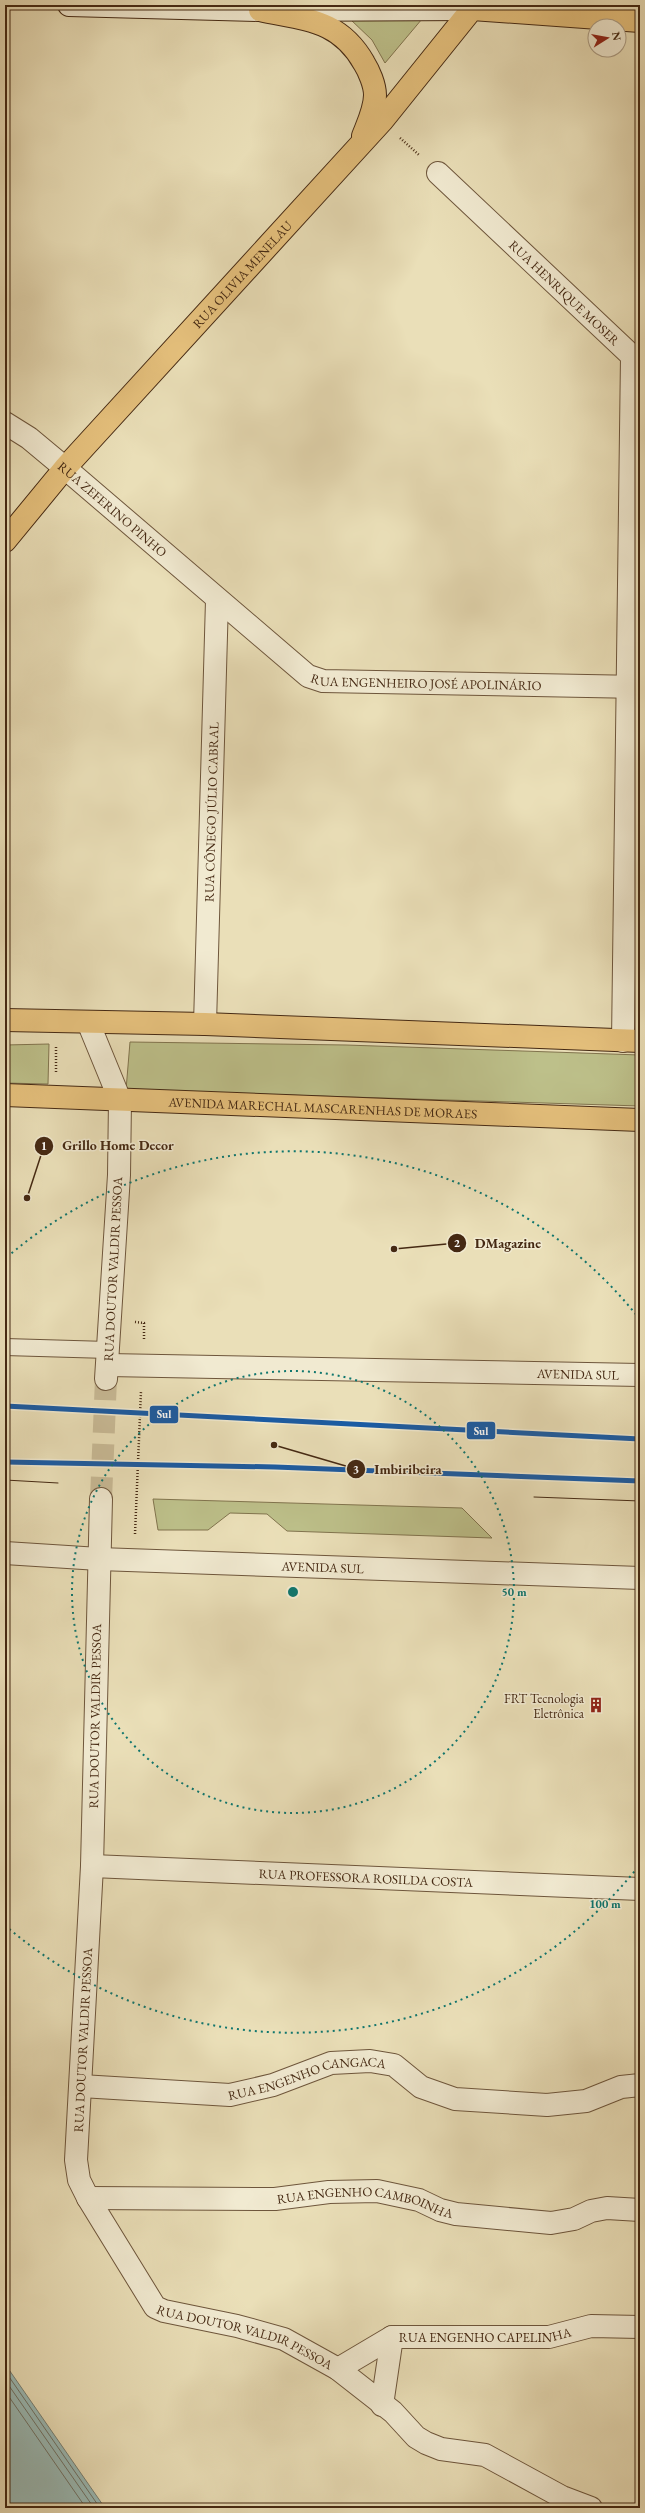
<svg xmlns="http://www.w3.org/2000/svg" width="645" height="2513" font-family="'EB Garamond',serif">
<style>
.green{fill:#bdc08a;stroke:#81744e}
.water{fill:#9abbb7;stroke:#788175}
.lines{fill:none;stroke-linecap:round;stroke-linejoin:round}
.shore{stroke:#707265;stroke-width:1}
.minor-tunnel{stroke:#c9bb97;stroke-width:22;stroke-dasharray:22 11;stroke-linecap:butt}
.service-casing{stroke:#6e563c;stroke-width:18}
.minor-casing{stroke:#6e563c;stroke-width:24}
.secondary-casing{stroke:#452913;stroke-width:24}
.primary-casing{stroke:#452913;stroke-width:24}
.trunk-casing{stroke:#452913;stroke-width:24}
.path{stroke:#452913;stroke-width:2.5;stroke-dasharray:1 2;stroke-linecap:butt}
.service{stroke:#f1ead1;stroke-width:16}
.minor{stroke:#f1ead1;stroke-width:22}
.secondary{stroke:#f1ead1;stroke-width:22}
.primary{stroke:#e5c07c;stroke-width:22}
.trunk{stroke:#e5c07c;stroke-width:22}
.tram{stroke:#452913;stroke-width:1}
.metro-1-casing{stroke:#f1ead1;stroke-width:8}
.metro-1{stroke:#1a5ba3;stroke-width:5}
.ring{fill:none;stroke:#0f766e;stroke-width:2;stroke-dasharray:2 4}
.labels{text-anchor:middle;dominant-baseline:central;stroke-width:3;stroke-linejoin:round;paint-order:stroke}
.street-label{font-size:13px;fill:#452913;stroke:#f1ead1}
.poi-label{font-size:13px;fill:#452913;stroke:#f1ead1;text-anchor:end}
.centre{fill:#0f766e;stroke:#f1ead1;stroke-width:2}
.ring-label{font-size:12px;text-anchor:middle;font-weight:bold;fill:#0f766e;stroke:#f1ead1;stroke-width:3;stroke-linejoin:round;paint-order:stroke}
.leader{fill:none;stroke:#452913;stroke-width:1.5}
.callout-dot{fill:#452913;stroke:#f1ead1;stroke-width:1.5}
.mark-label{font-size:12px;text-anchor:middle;font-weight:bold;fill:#fff}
.callout-label{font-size:14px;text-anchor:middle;font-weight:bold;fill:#452913;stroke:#f1ead1;stroke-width:3;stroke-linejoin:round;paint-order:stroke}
.line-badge{stroke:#f1ead1;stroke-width:1.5}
.badge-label{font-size:11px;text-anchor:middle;font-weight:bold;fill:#fff}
</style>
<rect width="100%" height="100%" fill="#eadfb8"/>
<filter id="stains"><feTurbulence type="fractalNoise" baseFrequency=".005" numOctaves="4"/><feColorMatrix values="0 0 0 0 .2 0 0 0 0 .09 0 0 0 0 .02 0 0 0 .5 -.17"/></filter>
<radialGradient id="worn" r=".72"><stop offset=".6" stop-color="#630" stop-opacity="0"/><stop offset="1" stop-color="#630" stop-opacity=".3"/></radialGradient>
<g class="green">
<polygon points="350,19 422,19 385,63 372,40"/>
<polygon points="130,1042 346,1045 640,1055 640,1106 126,1090"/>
<polygon points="49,1044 48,1084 5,1083 5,1045"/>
<polygon points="153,1499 462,1508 492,1538 287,1531 267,1514 230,1513 208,1530 158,1530"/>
</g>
<polygon class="water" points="5,2364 105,2508 5,2508"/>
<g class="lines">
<g class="shore">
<polyline points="5,2371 100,2508"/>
<polyline points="5,2380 94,2508"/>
<polyline points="5,2391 86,2508"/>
</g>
<polyline class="minor-tunnel" points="101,1499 106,1379"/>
<defs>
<polyline id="service" points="5,1347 108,1350"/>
<g id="minor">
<path id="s1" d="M438,173L632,356L623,1041"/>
<path id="s2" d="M5,423L29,438L65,468L308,676L323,681L640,687"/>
<polyline points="88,1022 120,1100 119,1175 106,1379"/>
<path id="s3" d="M205,1024L217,600"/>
<path id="s4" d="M108,1365L640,1375"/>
<path id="s5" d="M101,1499L92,1866L76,2160L79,2180L88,2198L155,2307L164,2311L237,2326L284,2339L338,2369L393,2412L416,2437L426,2443L441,2449L485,2455L562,2497L591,2508"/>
<path id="s6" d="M5,1553L99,1559L640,1578"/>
<path id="s7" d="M92,1866L640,1889"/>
<path id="s8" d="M81,2086L230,2095L273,2085L331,2063L370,2061L394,2065L421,2087L455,2099L547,2105L586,2101L621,2087L640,2085"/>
<path id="s9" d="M88,2198L275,2199L329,2192L377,2191L419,2200L440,2210L456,2214L551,2223L574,2219L591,2211L607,2208L640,2210"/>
<path id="s10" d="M338,2369L392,2337H549L591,2326L640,2327"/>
<polyline points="382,2405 392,2337"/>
</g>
<polyline id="secondary" points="69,5 260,10 472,9"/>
<g id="primary">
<path d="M260,10C305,20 339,19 364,63C369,71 375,85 375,95C375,109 368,123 363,136"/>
<path id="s11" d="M5,541L65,468L382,121L472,9L640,21"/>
</g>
<g id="trunk">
<polyline points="5,1020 205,1024 640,1041"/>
<path id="s12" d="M5,1095L640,1120"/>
</g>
</defs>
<use href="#service" class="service-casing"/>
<use href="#minor" class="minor-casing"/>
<use href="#secondary" class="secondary-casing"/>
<use href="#primary" class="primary-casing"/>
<use href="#trunk" class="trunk-casing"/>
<g class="path">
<polyline points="400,138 419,155"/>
<polyline points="56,1047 56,1072"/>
<polyline points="135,1322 144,1323 144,1340"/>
<polyline points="135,1534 141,1391"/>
</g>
<use href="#service" class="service"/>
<use href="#minor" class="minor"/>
<use href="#secondary" class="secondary"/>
<use href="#primary" class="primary"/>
<use href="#trunk" class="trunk"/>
<g class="tram">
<polyline points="5,1480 58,1483"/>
<polyline points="534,1497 640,1501"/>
</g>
<defs>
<g id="metro-1">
<polyline points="5,1406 640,1439"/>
<polyline points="5,1462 275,1467 640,1481"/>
</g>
</defs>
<use href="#metro-1" class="metro-1-casing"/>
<use href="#metro-1" class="metro-1"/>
</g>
<g class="ring">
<circle cx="293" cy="1592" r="221"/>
<path d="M638 1867A441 441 0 0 1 7 1927M7 1257A441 441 0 0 1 638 1317"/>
</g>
<defs>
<symbol id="building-bare" viewBox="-9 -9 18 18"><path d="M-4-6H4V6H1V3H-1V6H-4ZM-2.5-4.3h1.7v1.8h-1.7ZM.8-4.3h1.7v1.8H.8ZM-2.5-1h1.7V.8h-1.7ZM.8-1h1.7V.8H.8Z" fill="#8f2418" stroke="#f1ead1" stroke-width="2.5" paint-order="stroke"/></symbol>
</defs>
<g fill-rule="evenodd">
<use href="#building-bare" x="585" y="1694" width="22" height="22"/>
</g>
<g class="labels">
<g class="street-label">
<text stroke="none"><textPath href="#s11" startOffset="357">RUA OLIVIA MENELAU</textPath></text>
<text stroke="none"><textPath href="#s1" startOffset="174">RUA HENRIQUE MOSER</textPath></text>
<text stroke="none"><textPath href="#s2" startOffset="138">RUA ZEFERINO PINHO</textPath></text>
<text stroke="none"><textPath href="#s2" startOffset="514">RUA ENGENHEIRO JOSÉ APOLINÁRIO</textPath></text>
<text stroke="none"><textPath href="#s3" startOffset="212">RUA CÔNEGO JÚLIO CABRAL</textPath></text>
<text stroke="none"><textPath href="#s12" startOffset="318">AVENIDA MARECHAL MASCARENHAS DE MORAES</textPath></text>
<text transform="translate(113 1269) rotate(-87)">RUA DOUTOR VALDIR PESSOA</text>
<text stroke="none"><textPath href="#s4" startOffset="470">AVENIDA SUL</textPath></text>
<text stroke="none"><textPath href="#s6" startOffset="318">AVENIDA SUL</textPath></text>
<text transform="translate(95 1716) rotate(-89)">RUA DOUTOR VALDIR PESSOA</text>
<text stroke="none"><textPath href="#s7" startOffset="274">RUA PROFESSORA ROSILDA COSTA</textPath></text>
<text transform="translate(83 2040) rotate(-87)">RUA DOUTOR VALDIR PESSOA</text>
<text stroke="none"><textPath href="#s8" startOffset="229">RUA ENGENHO CANGACA</textPath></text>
<text stroke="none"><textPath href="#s9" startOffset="279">RUA ENGENHO CAMBOINHA</textPath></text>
<text stroke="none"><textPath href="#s10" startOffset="156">RUA ENGENHO CAPELINHA</textPath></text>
<text stroke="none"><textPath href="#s5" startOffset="925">RUA DOUTOR VALDIR PESSOA</textPath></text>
</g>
<g class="poi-label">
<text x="584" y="1698">FRT Tecnologia<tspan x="584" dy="15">Eletrônica</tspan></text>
</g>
</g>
<circle cx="293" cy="1592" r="6" class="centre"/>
<g class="ring-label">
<text x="514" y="1596">50 m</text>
<text x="605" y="1908">100 m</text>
</g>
<path class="leader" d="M27 1198L44 1146M394 1249L457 1243M274 1445L356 1469"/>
<g class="callout-dot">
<circle cx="27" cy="1198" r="4"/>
<circle cx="394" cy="1249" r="4"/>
<circle cx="274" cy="1445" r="4"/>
<circle cx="44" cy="1146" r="10"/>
<circle cx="457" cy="1243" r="10"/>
<circle cx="356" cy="1469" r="10"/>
</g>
<g class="mark-label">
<text x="44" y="1150">1</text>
<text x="457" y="1247">2</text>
<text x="356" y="1473">3</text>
</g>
<g class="callout-label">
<text x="118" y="1150">Grillo Home Decor</text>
<text x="508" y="1248">DMagazine</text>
<text x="408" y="1474">Imbiribeira</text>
</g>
<g class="line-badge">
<rect x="149" y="1405" width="30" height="19" rx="4" fill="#1a5ba3"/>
<rect x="466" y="1421" width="30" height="19" rx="4" fill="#1a5ba3"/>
</g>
<g class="badge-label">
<text x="164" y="1418">Sul</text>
<text x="481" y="1435">Sul</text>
</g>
<rect width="645" height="2513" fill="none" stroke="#eadfb8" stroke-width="20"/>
<rect x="6" y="6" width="633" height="2501" fill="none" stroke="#452913" stroke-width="2"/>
<rect x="10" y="10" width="625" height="2493" fill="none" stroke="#452913"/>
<g transform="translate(607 38) rotate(79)"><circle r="19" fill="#f1ead1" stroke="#ac9d85"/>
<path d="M0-3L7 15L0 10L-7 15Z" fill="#8f2418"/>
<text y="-6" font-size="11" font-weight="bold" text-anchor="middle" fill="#452913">N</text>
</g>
<rect width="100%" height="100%" filter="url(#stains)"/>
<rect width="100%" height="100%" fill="url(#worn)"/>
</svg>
